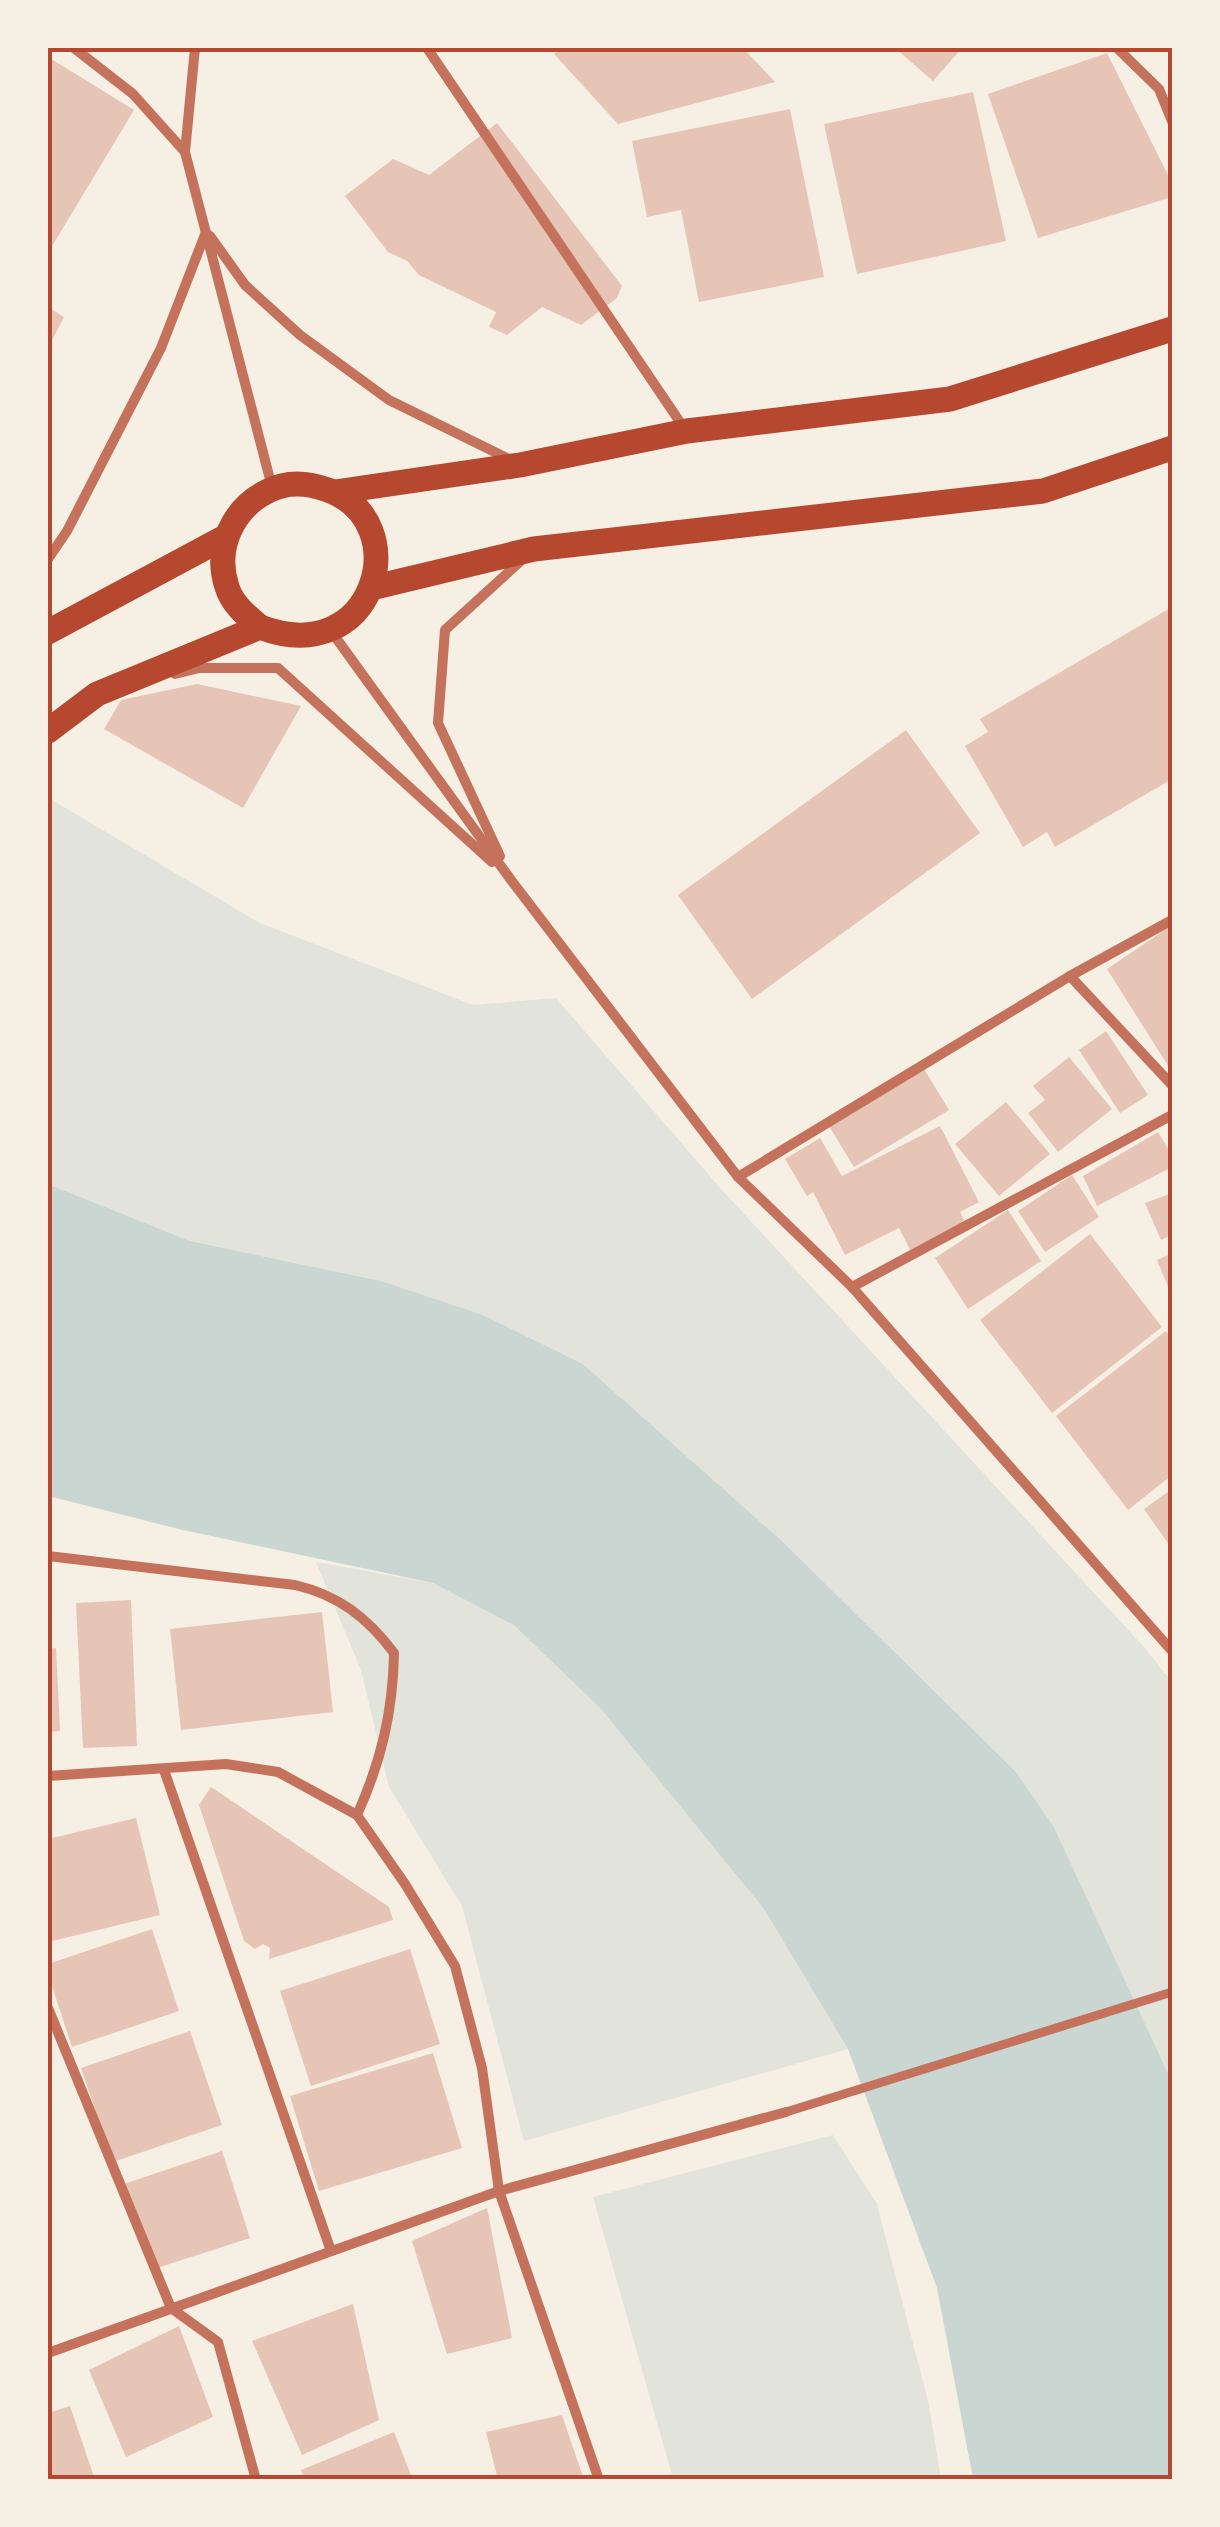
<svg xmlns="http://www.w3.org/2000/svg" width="1220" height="2527" font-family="Barlow,sans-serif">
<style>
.green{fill:#e2e4dc}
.water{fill:#c9d6d2}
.building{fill:#e6c5b7}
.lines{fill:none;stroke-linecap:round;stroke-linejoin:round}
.pedestrian{stroke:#c5725c;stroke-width:9}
.minor{stroke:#c5725c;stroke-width:10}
.primary{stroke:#b5482f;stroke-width:25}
.neatline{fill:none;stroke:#b5482f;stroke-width:4}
</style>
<rect width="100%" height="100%" fill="#f6efe4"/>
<g class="green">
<polygon points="52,800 260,923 473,1005 556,998 722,1190 1144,1647 1172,1682 1172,2082 1054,1827 1016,1772 782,1541 583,1364 483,1315 381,1281 190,1241 48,1184 48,804"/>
<polygon points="316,1562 433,1583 514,1624 601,1709 764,1909 848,2049 524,2141 462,1906 389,1787 361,1670"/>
<polygon points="833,2135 877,2204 929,2405 941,2479 673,2479 593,2197"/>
</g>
<polygon class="water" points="48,1184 190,1241 381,1281 483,1315 583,1364 782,1541 1016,1772 1054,1827 1172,2082 1172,2479 973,2479 937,2288 848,2049 764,1909 601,1709 514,1625 433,1583 183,1530 48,1496"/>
<g class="building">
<polygon points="562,48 743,48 775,82 618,124 554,54"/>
<polygon points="895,48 962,48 933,81"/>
<polygon points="1107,53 1172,183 1172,197 1038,238 988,94"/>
<polygon points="48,57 134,110 48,253"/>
<polygon points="973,92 1006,241 857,274 824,124"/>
<polygon points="790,109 824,277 699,302 681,210 647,217 632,141"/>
<polygon points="497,123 622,286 617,298 581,325 542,307 507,335 489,327 496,312 419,275 407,261 388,252 345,196 393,159 429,175"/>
<polygon points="48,307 64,317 48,348"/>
<polygon points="1172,607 1172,779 1055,847 1047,832 1023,847 965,746 988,732 980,719"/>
<polygon points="197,684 301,706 243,808 104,729 121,700"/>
<polygon points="906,730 980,833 752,999 678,895"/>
<polygon points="1172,925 1172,1072 1107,969"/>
<polygon points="1106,1031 1148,1095 1120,1113 1079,1050"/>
<polygon points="1069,1057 1112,1109 1058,1152 1028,1113 1045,1100 1033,1086"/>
<polygon points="924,1069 949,1110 854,1167 829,1126"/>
<polygon points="1006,1102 1050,1154 999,1196 955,1144"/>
<polygon points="940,1126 979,1202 960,1212 965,1222 910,1250 899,1228 845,1255 813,1192 807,1196 785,1159 820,1138 842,1176"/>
<polygon points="1158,1132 1172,1155 1172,1167 1097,1206 1083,1176"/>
<polygon points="1072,1175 1099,1217 1045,1252 1018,1211"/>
<polygon points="1172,1193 1172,1235 1161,1240 1145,1203"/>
<polygon points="1008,1210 1041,1261 968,1309 935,1258"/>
<polygon points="1090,1234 1162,1327 1052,1413 980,1320"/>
<polygon points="1172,1253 1172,1296 1157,1260"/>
<polygon points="1166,1331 1172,1339 1172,1475 1128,1510 1056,1416"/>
<polygon points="1172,1489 1172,1549 1144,1509"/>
<polygon points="131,1600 137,1746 83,1748 76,1603"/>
<polygon points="322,1612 333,1712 181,1730 170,1629"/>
<polygon points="56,1648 60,1731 48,1732 48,1649"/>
<polygon points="211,1787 389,1907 393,1920 269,1959 270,1948 263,1944 255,1949 244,1941 199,1805"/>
<polygon points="136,1818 160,1915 48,1942 48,1839"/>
<polygon points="152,1929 179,2011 72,2047 48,1974 48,1964"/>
<polygon points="410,1949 440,2044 311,2086 280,1991"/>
<polygon points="190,2031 222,2125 113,2162 81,2068"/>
<polygon points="433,2053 462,2148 319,2191 290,2096"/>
<polygon points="222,2151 250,2238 151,2270 124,2184"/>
<polygon points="487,2208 512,2338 447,2354 412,2241"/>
<polygon points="353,2304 379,2420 302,2455 252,2341"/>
<polygon points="179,2326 213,2417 126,2457 89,2370"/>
<polygon points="70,2406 95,2480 48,2480 48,2413"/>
<polygon points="562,2415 584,2480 498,2480 486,2432"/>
<polygon points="394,2432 413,2480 305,2480 301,2470"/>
</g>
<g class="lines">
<polyline class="pedestrian" points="786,2112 1172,1992"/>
<g class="minor">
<polyline points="74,48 133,94 185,152"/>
<polyline points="195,48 185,152 272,487"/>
<polyline points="427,48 684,428"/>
<polyline points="1117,48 1159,89 1172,121"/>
<polyline points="210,236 245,285 300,335 389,400 513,461"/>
<polyline points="48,559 67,531 161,348 206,232"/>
<polyline points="331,631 511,880 738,1177 852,1287 1172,1651"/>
<polyline points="175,674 199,668 278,668 492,862"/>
<polyline points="500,856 438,723 445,630 525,557"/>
<polyline points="1070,976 1172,1085"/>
<polyline points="738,1177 1070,976 1172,920"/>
<polyline points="852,1287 1172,1115"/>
<path d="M48,1556L295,1585C338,1595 367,1617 394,1653C393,1712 381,1762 357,1815"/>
<polyline points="164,1770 331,2251"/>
<polyline points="48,1776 226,1764 278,1772 357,1815 405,1884 455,1966 482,2068 499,2191 599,2480"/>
<polyline points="48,2008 171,2308 218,2342 256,2480"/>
<polyline points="48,2353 499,2191 786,2112"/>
</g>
<g class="primary">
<polyline points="335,492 520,465 687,431 950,399 1172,329"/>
<polyline points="371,588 534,549 1043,491 1172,448"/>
<polyline points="48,632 227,536"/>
<path d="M48,731L97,694L260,627C375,671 417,522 328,490C309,483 287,481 268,491C233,508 214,548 227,587C232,604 247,616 260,627"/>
</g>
</g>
<rect width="1220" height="2527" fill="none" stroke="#f6efe4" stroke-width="100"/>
<rect x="50" y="50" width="1120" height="2427" class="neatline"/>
</svg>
